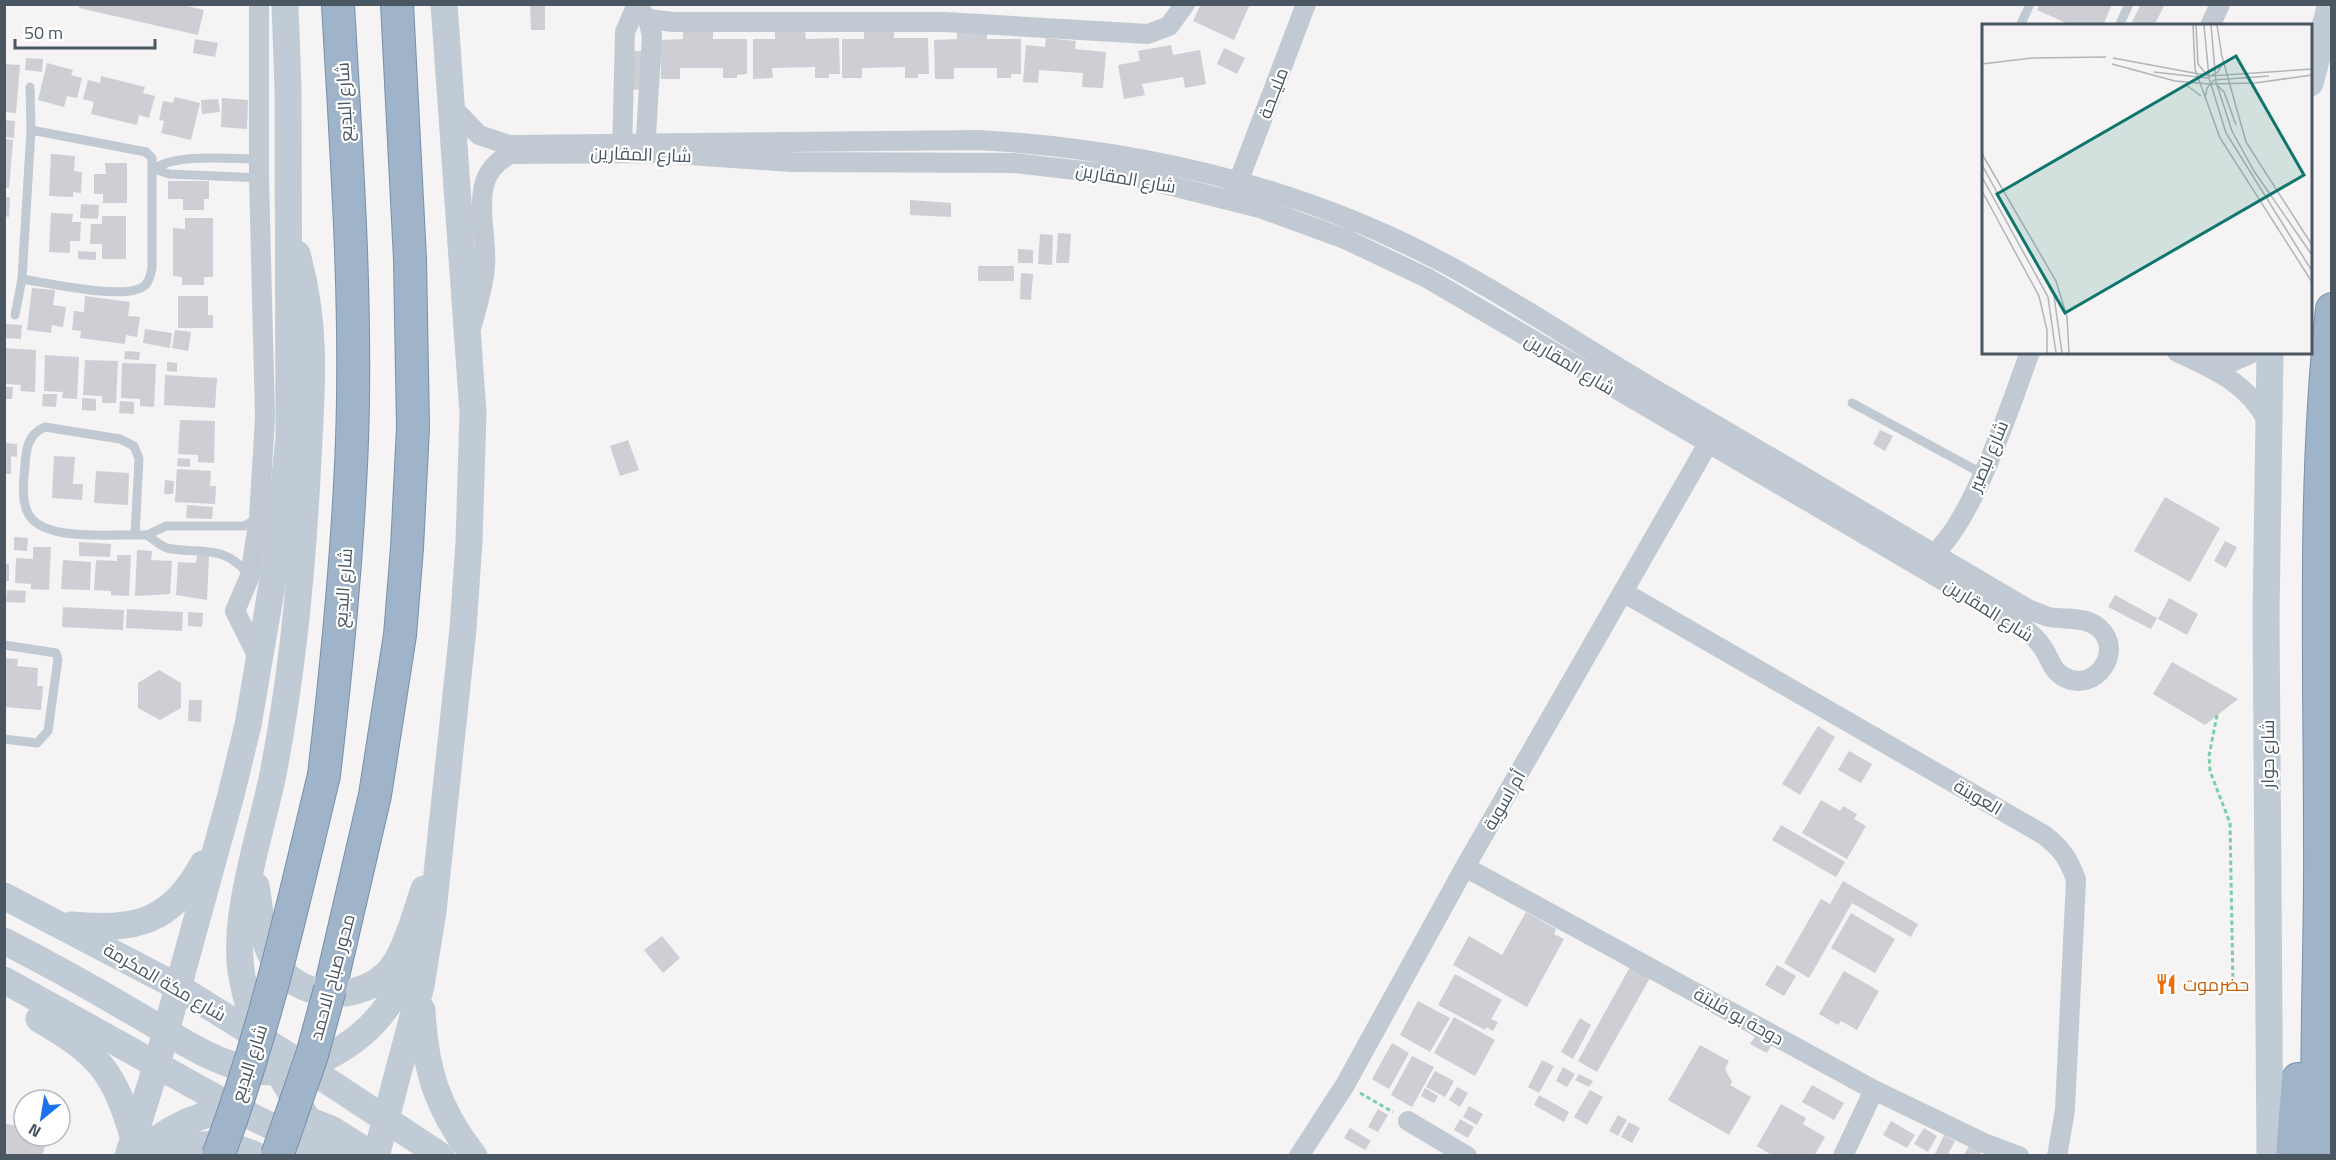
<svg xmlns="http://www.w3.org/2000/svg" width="2336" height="1160" font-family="'Titillium Web',Cairo,sans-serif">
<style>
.building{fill:#cdcfd5}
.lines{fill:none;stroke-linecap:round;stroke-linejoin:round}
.trunk-casing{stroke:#7690ad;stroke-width:34}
.path{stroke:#7ad0a6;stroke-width:3;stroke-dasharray:4.5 3;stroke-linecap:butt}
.service{stroke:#c1cad2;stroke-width:9}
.minor{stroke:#c1cad2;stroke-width:20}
.secondary{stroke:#c1cbd6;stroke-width:27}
.trunk{stroke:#9fb4c9;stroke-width:32}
.trunk-bridge-casing{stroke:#7690ad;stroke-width:34;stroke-linecap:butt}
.trunk-bridge{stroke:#9fb4c9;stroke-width:32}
.labels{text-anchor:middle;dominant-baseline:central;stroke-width:4.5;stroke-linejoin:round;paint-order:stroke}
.street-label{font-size:18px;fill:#4a5661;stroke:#fff}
.food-label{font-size:18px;fill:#c56008;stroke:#fff;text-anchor:start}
.inset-road{fill:none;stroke:#b1b4b9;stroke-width:1.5}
.view{fill:#0f766e;fill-opacity:0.15;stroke:#0f766e;stroke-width:3}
.inset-edge{fill:none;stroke:#4a5661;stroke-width:3}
</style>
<rect width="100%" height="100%" fill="#f5f3f3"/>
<g class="building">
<polygon points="80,4 179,4 204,10 198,35 79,8"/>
<polygon points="530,4 545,4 545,30 531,30"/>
<polygon points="1201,4 1250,4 1234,40 1193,21"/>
<polygon points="2040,4 2112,4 2103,26 2073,26 2037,10"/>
<polygon points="2141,4 2165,4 2154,26 2130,26"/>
<polygon points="805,31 806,39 839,38 840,74 829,74 829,78 815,78 815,67 772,68 773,78 753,79 753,39 775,39 775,32"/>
<polygon points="894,31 894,38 928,38 929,74 918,74 918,78 905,78 905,67 862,68 862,78 842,78 842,39 864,39 864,32"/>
<polygon points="683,32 713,32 713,39 747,39 747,74 737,75 737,78 723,78 723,68 680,68 680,79 661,79 660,40 683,39"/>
<polygon points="957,32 987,32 987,39 1021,39 1021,74 1011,74 1011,78 997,78 997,68 954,68 954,79 935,79 934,40 957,39"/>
<polygon points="1046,38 1076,41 1075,49 1106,52 1103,88 1082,87 1083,73 1039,70 1038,83 1023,82 1026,45 1045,47"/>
<polygon points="195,39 218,43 215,57 193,53"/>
<polygon points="1171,45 1173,55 1200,50 1206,84 1185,88 1183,77 1142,84 1145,95 1124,99 1118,65 1140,61 1138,51"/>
<polygon points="1224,48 1245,58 1237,74 1217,64"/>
<polygon points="631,51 646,51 648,89 632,90"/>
<polygon points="26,58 43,59 42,72 25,70"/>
<polygon points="47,63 73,70 71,75 82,78 77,98 67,96 64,107 38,100"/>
<polygon points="4,64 20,65 16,113 4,112"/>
<polygon points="101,76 145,87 143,93 155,96 149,118 139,115 137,125 91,114 94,102 83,99 88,80 100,83"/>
<polygon points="175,97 200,103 191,140 161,133 164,121 159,120 163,101 173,103"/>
<polygon points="222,98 248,100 247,129 221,127"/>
<polygon points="218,99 220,112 202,114 201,100"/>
<polygon points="4,120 15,121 14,138 4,137"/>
<polygon points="4,139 13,140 9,188 4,187"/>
<polygon points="51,154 75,156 74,171 82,172 81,193 73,192 73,197 49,196"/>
<polygon points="105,163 127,163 127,203 103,203 103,194 94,194 94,174 106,174"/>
<polygon points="168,181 209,181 209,199 204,199 204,210 183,210 183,199 168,199"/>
<polygon points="4,197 10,197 9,217 4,216"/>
<polygon points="910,200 951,203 951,217 910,215"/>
<polygon points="81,204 99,205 98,219 80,218"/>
<polygon points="51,213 73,214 72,222 81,222 80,241 70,241 70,253 49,252"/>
<polygon points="102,216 126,216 126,259 102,259 102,244 90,244 91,224 102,224"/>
<polygon points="185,218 213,218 213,277 204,277 204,285 182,285 182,277 173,276 173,228 185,229"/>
<polygon points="1058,233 1071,234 1069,263 1056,263"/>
<polygon points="1040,234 1053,235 1052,265 1038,264"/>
<polygon points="1018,249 1033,250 1033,263 1018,263"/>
<polygon points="78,251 96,252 96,260 78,259"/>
<rect x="978" y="266" width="36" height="15"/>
<polygon points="1021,273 1033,274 1031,300 1020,299"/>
<polygon points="32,288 55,290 53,305 66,307 63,327 52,325 51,333 27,330"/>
<polygon points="85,296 130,302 128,316 140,317 137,337 126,335 125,344 80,338 81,331 72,330 74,311 84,312"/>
<polygon points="178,296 208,296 208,315 213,315 213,328 178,328"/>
<polygon points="6,324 22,325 21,339 5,338"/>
<polygon points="145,329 172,333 170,348 143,343"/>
<polygon points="175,330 191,332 188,351 172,348"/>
<polygon points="4,348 36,350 35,392 20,391 21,385 4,384"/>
<polygon points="125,351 140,352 139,360 124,359"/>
<polygon points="45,355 79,357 77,399 62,398 63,392 44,391"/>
<polygon points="85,360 118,361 116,403 102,403 102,396 83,395"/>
<polygon points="167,362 177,363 177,372 167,371"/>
<polygon points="122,363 156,364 154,407 140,406 140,399 121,398"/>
<polygon points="165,375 217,378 215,408 164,405"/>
<polygon points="4,387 13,387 12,399 4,399"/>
<polygon points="43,394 57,394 56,407 42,406"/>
<polygon points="82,398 96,399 96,411 82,410"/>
<polygon points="120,401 134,402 134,414 119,413"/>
<polygon points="180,420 215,421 214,463 198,462 198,455 178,454"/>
<polygon points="1880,430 1893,436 1885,451 1873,444"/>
<polygon points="628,440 639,470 620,476 610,446"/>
<polygon points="4,443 17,444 17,457 11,456 11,474 4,474"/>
<polygon points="54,456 75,457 73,484 83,484 82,500 52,498"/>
<polygon points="178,458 190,459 190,467 177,466"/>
<polygon points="177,469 211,471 210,486 216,486 215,504 175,502"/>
<polygon points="96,471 129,473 128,505 94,503"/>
<polygon points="165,480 174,481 173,494 164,494"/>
<polygon points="2165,497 2220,528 2190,582 2134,551"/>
<polygon points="187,505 213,507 212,519 186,518"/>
<polygon points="14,537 28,538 27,551 14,550"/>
<polygon points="2225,541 2237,547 2226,568 2214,561"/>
<polygon points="79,542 111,544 110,557 79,556"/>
<polygon points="33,547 51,547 49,590 31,589 31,584 15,583 16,558 33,559"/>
<polygon points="137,550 152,551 151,560 172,561 170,594 135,596"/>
<polygon points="117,555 131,555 129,596 111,595 111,591 94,590 96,560 117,561"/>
<polygon points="197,555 209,556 207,600 176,595 178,562 196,563"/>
<polygon points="63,560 91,562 90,590 61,589"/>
<polygon points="4,563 9,564 9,581 4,581"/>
<polygon points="7,590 26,591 25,603 6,602"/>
<polygon points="2115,595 2157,618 2151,629 2108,607"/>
<polygon points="2169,598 2198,614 2187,635 2158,619"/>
<polygon points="63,607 124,610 123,630 62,627"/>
<polygon points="127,609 183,612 182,631 126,628"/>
<polygon points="188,612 203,613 202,627 188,626"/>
<polygon points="4,658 18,659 17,666 38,668 37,686 43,686 41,710 4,707"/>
<polygon points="2172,662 2238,699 2205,725 2153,694"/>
<polygon points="159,670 181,683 181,708 160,720 138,708 138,683"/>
<polygon points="189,700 202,700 201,722 188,721"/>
<polygon points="1818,726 1835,737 1800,795 1782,784"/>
<polygon points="1849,751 1872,764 1861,783 1838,770"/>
<polygon points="1821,800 1840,811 1843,806 1857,814 1854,819 1866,826 1847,859 1802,833"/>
<polygon points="1781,825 1845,862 1836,877 1772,840"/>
<polygon points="1843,881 1918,924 1911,937 1852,903 1809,978 1784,963 1821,899 1830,904"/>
<polygon points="1526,912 1556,929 1554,934 1564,939 1527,1007 1453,965 1469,936 1502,955"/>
<polygon points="1851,913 1895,939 1875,973 1831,948"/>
<polygon points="662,936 680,958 663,973 644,950"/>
<polygon points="1631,965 1651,976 1597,1072 1578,1061"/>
<polygon points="1777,965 1796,976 1784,996 1765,985"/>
<polygon points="1844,971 1879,991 1857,1030 1841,1021 1838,1025 1819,1014"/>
<polygon points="1455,974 1502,1000 1491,1019 1498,1022 1493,1031 1486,1027 1485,1030 1438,1005"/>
<polygon points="1418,1001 1450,1018 1430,1052 1400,1035"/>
<polygon points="1454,1017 1495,1040 1475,1076 1434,1053"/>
<polygon points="1580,1018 1591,1025 1573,1059 1561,1052"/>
<polygon points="1756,1035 1772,1044 1767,1053 1750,1044"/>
<polygon points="1392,1043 1409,1053 1389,1089 1372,1079"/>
<polygon points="1700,1045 1729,1061 1725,1069 1732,1082 1730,1085 1751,1097 1729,1135 1668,1100"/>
<polygon points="1412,1056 1434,1067 1412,1107 1391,1095"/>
<polygon points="1542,1060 1554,1066 1539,1093 1528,1087"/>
<polygon points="1563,1067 1575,1074 1567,1087 1556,1081"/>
<polygon points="1435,1071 1454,1081 1445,1097 1426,1087"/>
<polygon points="1579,1074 1593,1081 1589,1087 1575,1080"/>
<polygon points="1812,1085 1844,1103 1834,1120 1802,1102"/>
<polygon points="1457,1087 1468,1093 1460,1107 1449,1100"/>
<polygon points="1425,1088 1438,1096 1434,1103 1421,1096"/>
<polygon points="1590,1090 1603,1097 1587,1125 1574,1117"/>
<polygon points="1539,1095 1569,1112 1564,1122 1534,1105"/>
<polygon points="1781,1104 1806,1118 1803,1124 1825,1137 1814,1156 1773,1156 1757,1146"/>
<polygon points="1469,1106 1483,1114 1477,1125 1463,1117"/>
<polygon points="1378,1109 1388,1115 1378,1132 1368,1127"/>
<polygon points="1618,1115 1627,1120 1618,1136 1609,1131"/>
<polygon points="1460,1119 1474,1127 1468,1138 1454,1130"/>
<polygon points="1891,1121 1915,1135 1907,1148 1883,1135"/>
<polygon points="1629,1122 1640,1128 1632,1143 1621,1137"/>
<polygon points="4,1123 24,1128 24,1136 48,1136 42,1156 4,1156"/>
<polygon points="1350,1128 1371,1141 1365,1150 1344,1138"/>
<polygon points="1924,1128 1937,1136 1928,1152 1914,1144"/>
<polygon points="1944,1135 1955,1141 1947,1156 1934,1156"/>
<polygon points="1970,1145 1981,1152 1979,1156 1963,1156"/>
</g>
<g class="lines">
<defs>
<g id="trunk">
<path d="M324,775C337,664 348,553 352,440C357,295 346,149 338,4"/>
<polyline points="330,989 375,795 400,635 407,548 413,427 410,259 397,4"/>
<polyline points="2292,1156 2298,1079"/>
<path d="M2318,1156C2315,1050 2321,944 2320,838C2320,662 2313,484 2332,309"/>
</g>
</defs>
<use href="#trunk" class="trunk-casing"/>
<g class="path">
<polyline points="2217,715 2209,756 2210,771 2230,823 2233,985 2246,987"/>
<polyline points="1360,1093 1393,1112"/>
</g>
<g class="service">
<polyline points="2020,26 2030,4"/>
<polyline points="2119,26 2129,4"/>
<polyline points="30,87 31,130"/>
<path d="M31,130L146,152L152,158V268C150,276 149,284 141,288C119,299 49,283 22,279Z"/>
<path d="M154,169C177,153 231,159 260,159"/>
<polyline points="154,169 169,174 259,178"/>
<polyline points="15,315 22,279"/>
<polyline points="1852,403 1983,474"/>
<path d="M135,535L139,459L134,446L120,439L45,427C28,434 26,449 25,465C24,480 21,497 27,511C39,542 107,534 135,535H147L166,526H244L257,519"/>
<path d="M147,535C153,539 160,546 167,548C201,555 222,543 248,574"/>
<polyline points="4,645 56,653 58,659 48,731 37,743 4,739"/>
</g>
<g class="minor">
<polyline points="637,7 648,19 652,36 645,153"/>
<polyline points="648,19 673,22 945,22 1148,34 1169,26 1185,4"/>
<polyline points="2210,26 2220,4"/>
<path d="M449,104L479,135L509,145L978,140C1138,149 1295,185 1438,260C1513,299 1582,347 1654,389C1779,462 1903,535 2028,609C2035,612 2042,615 2049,617C2066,620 2085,616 2099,628C2125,651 2095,694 2064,677C2052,671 2050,658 2043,648C2037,638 2029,632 2019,625L1427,278L1345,239L1260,208L1136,177L1014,163L791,162L661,153L511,154C465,175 488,227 485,266C484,286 477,306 472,325"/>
<polyline points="622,153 625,32 637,4"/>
<polyline points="1234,193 1306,4"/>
<path d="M2177,352C2215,369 2248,384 2268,422"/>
<polyline points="2205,363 2227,364 2254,352"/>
<path d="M1923,561C1968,540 2012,400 2030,352"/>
<path d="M1623,592L2044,835C2061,848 2069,859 2076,880L2065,1110L2057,1156"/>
<polyline points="257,661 255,651 235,611 250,576 259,518 265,417 259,178 259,4"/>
<polyline points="1465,867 1874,1090 1984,1143 2019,1156"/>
<polyline points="1408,1121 1467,1156"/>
<polyline points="1299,1156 1345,1085 1465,867 1713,435"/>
<polyline points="1843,1156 1874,1090"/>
</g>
<g class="secondary">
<polyline points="2310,83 2331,4"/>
<path d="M297,254C317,326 312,385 308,458C303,564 293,671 273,774C261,834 231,917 242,977C253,1041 296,1102 332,1156"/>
<path d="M256,886C261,912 261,943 277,965C304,1004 371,1003 396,962C409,941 416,912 424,889"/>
<polyline points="4,896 178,987 305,1066 441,1156"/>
<path d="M71,925C135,931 171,923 203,864"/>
<path d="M4,941C53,966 101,993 148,1021C183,1041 219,1067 260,1071C305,1077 359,1045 386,1008C399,989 408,969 417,948"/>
<polyline points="4,980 236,1109 271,1126 313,1156"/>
<path d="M422,1010C425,1069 437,1109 474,1156"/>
<path d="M39,1019C100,1054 114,1072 134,1139"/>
<polyline points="308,1120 331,1129 374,1156"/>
<polyline points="128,1156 157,1064 231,795 248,725 276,562 289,438 288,89 285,4"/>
<path d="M138,1156C164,1128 206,1109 244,1109"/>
<path d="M160,1156C192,1142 225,1140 257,1156"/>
<polyline points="376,1156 421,986 433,911 463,629 469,542 473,413 444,4"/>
<polyline points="2270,1156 2266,616 2270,352"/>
</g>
<use href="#trunk" class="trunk"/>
<defs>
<g id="trunk-bridge">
<path d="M218,1156C265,1032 293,904 324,775"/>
<polyline points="277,1156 312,1055 330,989"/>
</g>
</defs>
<use href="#trunk-bridge" class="trunk-bridge-casing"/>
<use href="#trunk-bridge" class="trunk-bridge"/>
</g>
<defs>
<symbol id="restaurant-bare" viewBox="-9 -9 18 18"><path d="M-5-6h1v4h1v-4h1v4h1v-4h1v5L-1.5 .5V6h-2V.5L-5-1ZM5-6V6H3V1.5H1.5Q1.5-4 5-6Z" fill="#e8710a" stroke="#fff" stroke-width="2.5" paint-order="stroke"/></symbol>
</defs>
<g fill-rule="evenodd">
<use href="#restaurant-bare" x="2151" y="969" width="30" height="30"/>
</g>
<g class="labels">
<g class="street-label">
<text transform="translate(1273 93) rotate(-69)">مليــحة</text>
<text transform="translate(344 102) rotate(-93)">شارع البديع</text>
<text transform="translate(641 154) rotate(2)">شارع المقارين</text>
<text transform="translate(1126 178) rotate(10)">شارع المقارين</text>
<text transform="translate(1570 364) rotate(31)">شارع المقارين</text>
<text transform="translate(1988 456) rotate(-67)">شارع لبصير</text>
<text transform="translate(343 588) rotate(-86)">شارع البديع</text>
<text transform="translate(1989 610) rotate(32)">شارع المقارين</text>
<text transform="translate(2267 754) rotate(-90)">شارع حوار</text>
<text transform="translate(1978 797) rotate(30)">العوينة</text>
<text transform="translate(1504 800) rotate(-60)">أم اسوية</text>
<text transform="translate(332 977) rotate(-75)">محور صباح الاحمد</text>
<text transform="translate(165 982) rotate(30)">شارع مكة المكرمة</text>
<text transform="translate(1739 1016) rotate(29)">دوحة بو فليتة</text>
<text transform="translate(249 1063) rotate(-72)">شارع البديع</text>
</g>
<g class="food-label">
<text x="2183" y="984">حضرموت</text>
</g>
</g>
<g transform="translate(1982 24)">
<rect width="330" height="330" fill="#f5f3f3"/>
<path class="inset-road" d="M211,1L213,45L238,114L330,258M214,1L216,40L224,50M222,1L227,54L244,109L330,247M229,1L234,58L250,107L272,147L330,231M235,1L240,33M239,29L264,118L330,221M131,34L228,52L330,45M0,40L50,34L124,33M130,40L193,57L228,60L273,59L330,51M172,48L225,54L236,48L241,38M203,60L219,72M235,61L242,68L254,101M223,75L225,64L232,56L287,52M0,130L74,257L85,293L87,329M0,141L72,272L80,329M0,153L66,273L74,329M0,167L57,272L65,306V329"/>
<path class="view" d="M254,32L322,151L83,289L15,170Z"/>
<rect width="330" height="330" class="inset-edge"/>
</g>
<rect width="2336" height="1160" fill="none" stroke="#4a5661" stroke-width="12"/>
<g transform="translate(42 1118) rotate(210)"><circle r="28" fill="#ffffff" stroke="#b7bbc0" stroke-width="1.5"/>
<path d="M0-4.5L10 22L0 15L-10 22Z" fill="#1a73e8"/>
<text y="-9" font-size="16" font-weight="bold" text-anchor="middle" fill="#4a5661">N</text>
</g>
<path d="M15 39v9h140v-9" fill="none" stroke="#4a5661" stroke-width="3"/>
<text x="24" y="39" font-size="18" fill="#4a5661" stroke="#ffffff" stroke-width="4.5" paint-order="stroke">50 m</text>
</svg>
